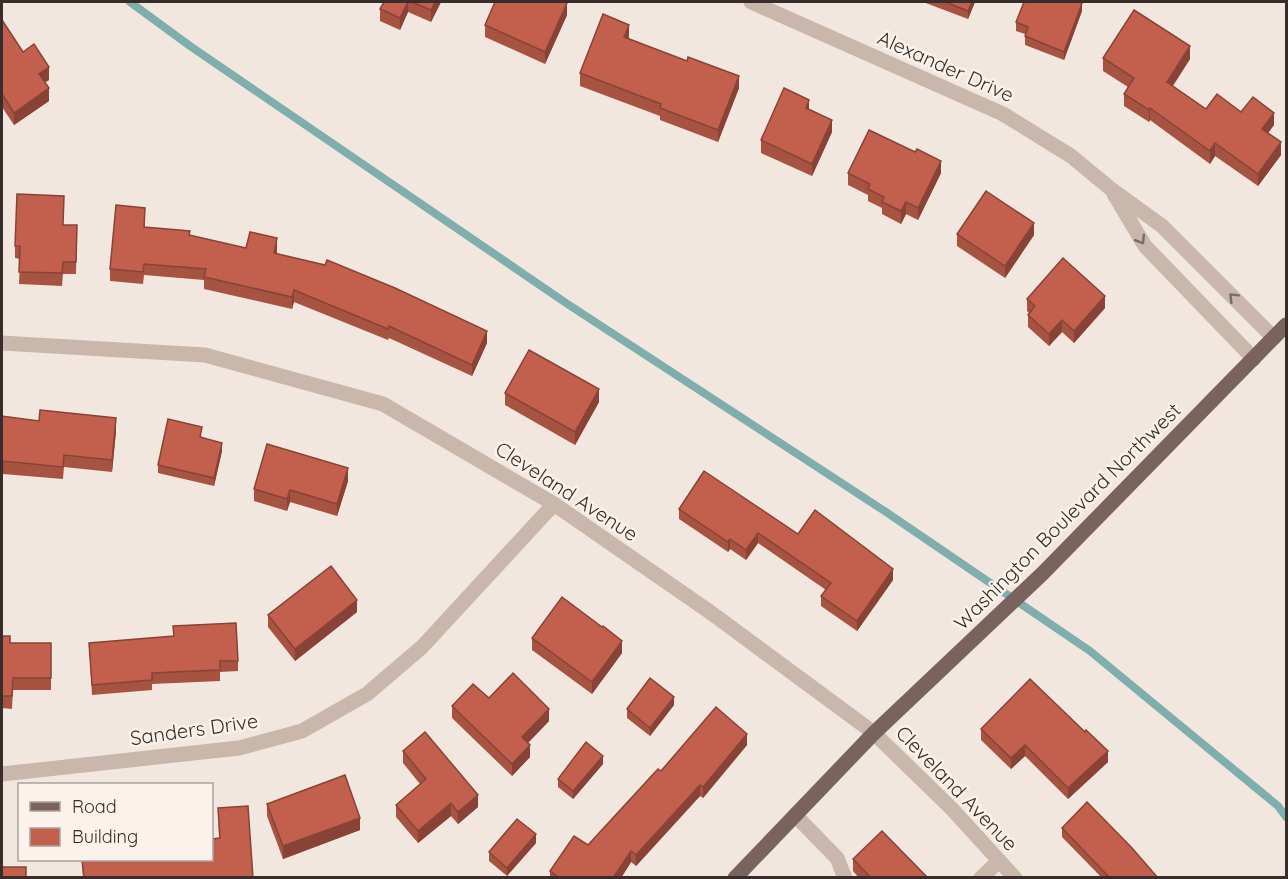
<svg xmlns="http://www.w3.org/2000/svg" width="1288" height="879" font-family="Quicksand,sans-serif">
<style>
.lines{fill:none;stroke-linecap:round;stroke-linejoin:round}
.stream{stroke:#7faeac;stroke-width:8}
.minor{stroke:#cab7ab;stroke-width:15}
.major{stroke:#79635c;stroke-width:15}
.wall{fill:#a75342}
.shaded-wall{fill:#884336}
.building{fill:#c2604d;stroke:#884336;stroke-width:1.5}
.oneway{stroke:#7a6b64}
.labels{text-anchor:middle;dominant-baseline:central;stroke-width:5;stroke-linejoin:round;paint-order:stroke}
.street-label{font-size:20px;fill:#382d2a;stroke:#faf2eb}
</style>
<rect width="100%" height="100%" fill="#f2e7df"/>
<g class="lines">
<polyline class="stream" points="130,2 190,46 569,305 883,510 1090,651 1278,806 1286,817"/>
<g class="minor">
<polyline points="751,2 1003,114 1071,156 1111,189 1162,226 1274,338"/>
<polyline points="1114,194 1145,246 1254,359"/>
<polyline points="2,343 205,355 383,404 554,504 710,612 874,733 952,809 1015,878"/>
<polyline points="2,774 239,748 302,731 367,694 422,647 554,504"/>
<polyline points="795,815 837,858 845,878"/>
<polyline points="981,878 999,861"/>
</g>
<polyline class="major" points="735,878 874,733 1043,573 1286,325"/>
</g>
<g class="wall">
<polygon points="384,2 441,2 431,22 408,12 400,30 380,21 380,9"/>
<polygon points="923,2 975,2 968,19"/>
<polygon points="1082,11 1064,60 1025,45 1025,34 1016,31 1016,22"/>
<polygon points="567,15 545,64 485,37 485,25"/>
<polygon points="2,20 23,52 49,80 45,82 49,101 14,125 2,107"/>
<polygon points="629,37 629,39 739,88 718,142 660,120 660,116 580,86 580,73"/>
<polygon points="1103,58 1190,59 1173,86 1206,109 1241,112 1274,125 1268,133 1281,155 1258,186 1215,156 1210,164 1150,120 1149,122 1124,106 1124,94 1128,87 1103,71"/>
<polygon points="809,109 832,132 812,176 761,153 761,140"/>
<polygon points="848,173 941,173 918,220 906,214 901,224 882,214 882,208 868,201 868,195 848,185"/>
<polygon points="145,219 145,227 190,235 246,248 277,250 277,254 487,343 472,376 389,338 388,340 294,302 292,309 204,289 204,280 144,275 143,284 110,281 110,269"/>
<polygon points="63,225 77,225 76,274 63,274 62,286 19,284 20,259 15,258 15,246"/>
<polygon points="957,234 1034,235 1005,278 957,246"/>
<polygon points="1027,299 1105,308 1074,343 1062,332 1049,346 1028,327 1028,315 1029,313 1027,311"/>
<polygon points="505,393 599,402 575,445 505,405"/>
<polygon points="2,416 116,431 112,472 64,467 63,479 3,474"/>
<polygon points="202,436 201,438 222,451 214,486 158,473 158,465"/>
<polygon points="348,481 337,516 290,502 287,511 254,501 254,489"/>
<polygon points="679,509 798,534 893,580 857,631 821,606 821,596 826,590 758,543 746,560 730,549 728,552 679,519"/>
<polygon points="357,612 295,661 268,627 268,615"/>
<polygon points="2,636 10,643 51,643 51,690 13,690 12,709 2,708"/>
<polygon points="532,638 622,653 592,694 532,650"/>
<polygon points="89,643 238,661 238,671 220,672 220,681 152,684 152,690 92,695"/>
<polygon points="489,698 549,721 528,743 530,757 512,776 452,718 452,706"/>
<polygon points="674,705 650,736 627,718 627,709"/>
<polygon points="981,729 1085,732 1108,762 1068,799 1025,756 1011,769 981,740"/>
<polygon points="747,745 703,798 700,796 636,866 631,862 621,878 550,878 550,871 588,845 661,771"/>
<polygon points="403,751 478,807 458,824 451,816 418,843 396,817 396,805 420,784 403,763"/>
<polygon points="603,764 573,799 558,787 558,779"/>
<polygon points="267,804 360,830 283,859 267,816"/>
<polygon points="218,808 253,878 83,878 82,860 212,860 219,838"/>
<polygon points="1062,828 1158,878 1102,878 1062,837"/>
<polygon points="536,843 507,876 489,861 489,852"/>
<polygon points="853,859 928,878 859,878 853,871"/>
</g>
<g class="shaded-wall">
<polygon points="408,2 408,12 400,30 400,18"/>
<polygon points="435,2 441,2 431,22 431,10"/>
<polygon points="972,2 975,2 968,19 968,11"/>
<polygon points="567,3 567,15 545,64 545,52"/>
<polygon points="1082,3 1082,11 1064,60 1064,52"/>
<polygon points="629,25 629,37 624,50 624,37"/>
<polygon points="1190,46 1190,59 1167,94 1167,82"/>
<polygon points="49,67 49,80 39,86 39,74"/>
<polygon points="739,76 739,88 718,142 718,130"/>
<polygon points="49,88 49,101 14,125 14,113"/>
<polygon points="809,100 809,112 806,108"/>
<polygon points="1150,108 1150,120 1149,122 1149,110"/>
<polygon points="1274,113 1274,125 1262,141 1262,129"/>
<polygon points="832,120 832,132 812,176 812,164"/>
<polygon points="1281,142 1281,155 1258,186 1258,174"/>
<polygon points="1215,143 1215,156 1210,164 1210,151"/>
<polygon points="941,161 941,173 918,220 918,208"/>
<polygon points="906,202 906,214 901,224 901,211"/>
<polygon points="1034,223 1034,235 1005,278 1005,266"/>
<polygon points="277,238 277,250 274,265 274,253"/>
<polygon points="294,290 294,302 292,309 292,297"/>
<polygon points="1105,296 1105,308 1074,343 1074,331"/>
<polygon points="1062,320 1062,332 1049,346 1049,334"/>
<polygon points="487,331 487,343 472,376 472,365"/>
<polygon points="599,389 599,402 575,445 575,432"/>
<polygon points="116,418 116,431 112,472 112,460"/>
<polygon points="222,443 222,451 214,486 214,478"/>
<polygon points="3,461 3,474 2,489 2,477"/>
<polygon points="348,468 348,481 337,516 337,504"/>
<polygon points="290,490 290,502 287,511 287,499"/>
<polygon points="758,533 758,543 746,560 746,550"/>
<polygon points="730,539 730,549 728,552 728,542"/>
<polygon points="893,569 893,580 857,631 857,621"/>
<polygon points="357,600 357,612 295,661 295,649"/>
<polygon points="622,641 622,653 592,694 592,682"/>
<polygon points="674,697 674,705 650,736 650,728"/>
<polygon points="549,709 549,721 522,749 522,737"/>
<polygon points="747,734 747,745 703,798 703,787"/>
<polygon points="530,745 530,757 512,776 512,764"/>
<polygon points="1025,745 1025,756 1011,769 1011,758"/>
<polygon points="1108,751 1108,762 1068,799 1068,788"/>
<polygon points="603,756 603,764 573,799 573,791"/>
<polygon points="700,785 700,796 636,866 636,855"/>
<polygon points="478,795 478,807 458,824 458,812"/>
<polygon points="451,803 451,816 418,843 418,831"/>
<polygon points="360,818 360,830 283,859 283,846"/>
<polygon points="536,834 536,843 507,876 507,868"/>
<polygon points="631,851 631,862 621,878 613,878"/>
</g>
<g class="building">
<polygon points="384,2 408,2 400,18 380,9"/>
<polygon points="412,2 435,2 431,10"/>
<polygon points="495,2 563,2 567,3 545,52 485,25"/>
<polygon points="945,2 972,2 968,11"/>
<polygon points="1024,2 1080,2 1082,3 1064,52 1025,36 1028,27 1016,22"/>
<polygon points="1134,10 1190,46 1167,82 1206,109 1217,94 1241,112 1253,97 1274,113 1262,129 1281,142 1258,174 1215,143 1210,151 1150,108 1149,110 1124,94 1134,78 1103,58"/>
<polygon points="603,14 629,25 624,37 687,61 688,57 739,76 718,130 660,108 661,104 580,73"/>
<polygon points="2,20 23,52 34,44 49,67 39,74 49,88 14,113 2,94"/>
<polygon points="784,88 809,100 806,108 832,120 812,164 761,140"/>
<polygon points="869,130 915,152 917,149 941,161 918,208 906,202 901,211 882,202 884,197 868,189 870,184 848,173"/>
<polygon points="986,191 1034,223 1005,266 957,234"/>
<polygon points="17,194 64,196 63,225 77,225 76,262 63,262 62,273 19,272 20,246 15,246"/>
<polygon points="116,205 145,208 144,227 190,231 189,235 246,248 250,232 277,238 274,253 325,265 327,260 395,288 487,331 472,365 389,326 388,329 294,290 292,297 204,277 206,269 144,264 143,272 110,269"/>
<polygon points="1063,258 1105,296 1074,331 1062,320 1049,334 1028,315 1035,306 1027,299"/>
<polygon points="529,350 599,389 575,432 505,393"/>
<polygon points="40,410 116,418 112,460 64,455 63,467 3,461 2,477 2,416 39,421"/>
<polygon points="168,419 202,427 200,437 222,443 214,478 158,465"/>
<polygon points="267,444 348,468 337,504 290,490 287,499 254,489"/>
<polygon points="704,471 798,534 815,510 893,569 857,621 821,596 831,583 758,533 746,550 730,539 728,542 679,509"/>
<polygon points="331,566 357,600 295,649 268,615"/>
<polygon points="562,597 602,627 603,626 622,641 592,682 532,638"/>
<polygon points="236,623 238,661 220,661 220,670 152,673 152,680 92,685 89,643 174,636 173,626"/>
<polygon points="2,636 10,636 10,643 51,643 51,678 13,678 12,696 2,696"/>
<polygon points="513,673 549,709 522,737 530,745 512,764 452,706 473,684 489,698"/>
<polygon points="650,678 674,697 650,728 627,709"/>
<polygon points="1030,679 1085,732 1086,730 1108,751 1068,788 1025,745 1011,758 981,729"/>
<polygon points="716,707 747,734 703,787 700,785 636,855 631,851 613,878 560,878 550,871 574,836 588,845 658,769 661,771"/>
<polygon points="425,732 478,795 458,812 451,803 418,831 396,805 426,779 403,751"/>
<polygon points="586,742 603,756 573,791 558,779"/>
<polygon points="345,775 360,818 283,846 267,804"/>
<polygon points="1087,802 1132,848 1158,878 1110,878 1062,828"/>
<polygon points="248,806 253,878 84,878 82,860 212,860 212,839 220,838 218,808"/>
<polygon points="517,819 536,834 507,868 489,852"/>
<polygon points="882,831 928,878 871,878 853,859"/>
<rect x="2" y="867" width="24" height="11"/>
</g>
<defs><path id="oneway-chevron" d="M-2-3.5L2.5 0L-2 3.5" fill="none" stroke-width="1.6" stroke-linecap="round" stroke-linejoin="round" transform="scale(1.5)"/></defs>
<g class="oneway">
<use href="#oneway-chevron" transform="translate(1141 240) rotate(58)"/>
<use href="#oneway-chevron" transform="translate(1233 297) rotate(-135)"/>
</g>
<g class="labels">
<g class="street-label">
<text transform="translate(946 66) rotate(24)">Alexander Drive</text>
<text transform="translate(567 491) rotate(33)">Cleveland Avenue</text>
<text transform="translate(1067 516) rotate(-45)">Washington Boulevard Northwest</text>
<text transform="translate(194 729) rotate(-8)">Sanders Drive</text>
<text transform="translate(957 788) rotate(46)">Cleveland Avenue</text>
</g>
</g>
<rect width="1288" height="879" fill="none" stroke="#382d2a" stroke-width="6"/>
<rect x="18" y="783" width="195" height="78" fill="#faf2eb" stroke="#aca39e" stroke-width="1.5"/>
<rect x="30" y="802" width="30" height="9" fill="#79635c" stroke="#aca39e" stroke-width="1.5"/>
<text x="72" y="813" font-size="18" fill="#382d2a">Road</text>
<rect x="30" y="828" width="30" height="18" fill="#c2604d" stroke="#aca39e" stroke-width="1.5"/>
<text x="72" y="843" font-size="18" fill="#382d2a">Building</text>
</svg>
